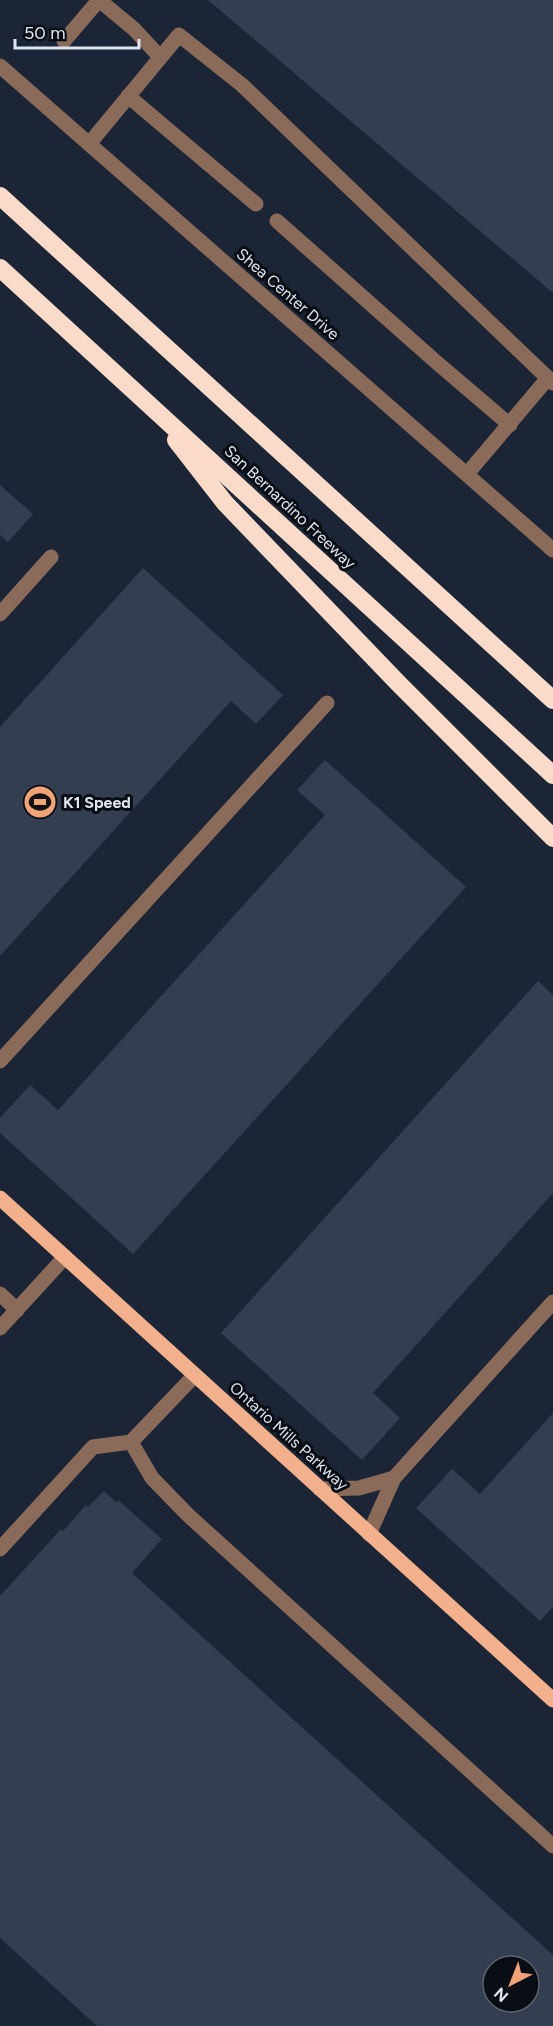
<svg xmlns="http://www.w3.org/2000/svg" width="553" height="2026" font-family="Figtree,sans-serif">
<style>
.building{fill:#333e50;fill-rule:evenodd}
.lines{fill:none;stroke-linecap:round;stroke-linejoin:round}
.minor{stroke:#8a6b59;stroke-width:15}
.major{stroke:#f2b18c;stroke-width:15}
.highway{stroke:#fadac8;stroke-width:18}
.labels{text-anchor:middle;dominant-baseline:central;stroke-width:6;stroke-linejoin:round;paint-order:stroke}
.street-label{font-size:16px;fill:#dee5f0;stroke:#090e15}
.poi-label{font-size:16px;font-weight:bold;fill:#dee5f0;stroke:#090e15;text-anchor:start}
</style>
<rect width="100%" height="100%" fill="#1b2535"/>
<g class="building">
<polygon points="208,0 553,0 553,293"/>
<polygon points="0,485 33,514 8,542 0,535"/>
<polygon points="143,568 283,695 256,724 231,701 0,956 0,727"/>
<polygon points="325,760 466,887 133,1254 0,1133 0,1118 30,1085 58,1110 325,815 297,790"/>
<polygon points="538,981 553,995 553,1193 373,1393 400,1418 362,1460 221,1333"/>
<polygon points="553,1413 553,1607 540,1621 416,1508 452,1469 480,1494"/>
<path d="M104,1491L117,1503L118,1500L162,1539L132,1573L553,1955V2026H97L0,1938V1596L61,1529L63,1531L86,1505L88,1507ZM493,1966H529V2002H493Z"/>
</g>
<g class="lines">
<g class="minor">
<polyline points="99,0 134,29 160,57"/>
<polyline points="64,41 99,0"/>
<polyline points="0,66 553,550"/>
<polyline points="128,96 256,204"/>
<polyline points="89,144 179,35 242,85 553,383"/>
<polyline points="277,221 435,361 510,425"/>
<polyline points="467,474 548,378"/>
<polyline points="0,614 51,557"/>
<polyline points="0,1061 327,703"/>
<polyline points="0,1294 17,1310"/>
<polyline points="0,1328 65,1257"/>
<polyline points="131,1442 152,1478 188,1515 553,1846"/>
<polyline points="320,1489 359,1488 394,1478"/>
<polyline points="369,1534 394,1478 553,1302"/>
<polyline points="0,1549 93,1447 131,1442 195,1375"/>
</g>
<polyline class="major" points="0,1198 553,1700"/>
<g class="highway">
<polyline points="0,196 553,700"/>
<polyline points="0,268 553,775"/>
<polyline points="176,440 225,503 399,684 553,838"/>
</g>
</g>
<defs>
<symbol id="stadium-disc" viewBox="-11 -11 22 22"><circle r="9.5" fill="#efa377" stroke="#090e15"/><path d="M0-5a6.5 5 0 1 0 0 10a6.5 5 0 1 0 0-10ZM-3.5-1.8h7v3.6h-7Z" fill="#111"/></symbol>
</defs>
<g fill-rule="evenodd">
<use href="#stadium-disc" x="21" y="783" width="38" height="38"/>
</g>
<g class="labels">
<g class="street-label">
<text transform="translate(288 294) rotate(41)">Shea Center Drive</text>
<text transform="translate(290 507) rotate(43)">San Bernardino Freeway</text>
<text transform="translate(289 1436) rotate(42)">Ontario Mills Parkway</text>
</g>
<g class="poi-label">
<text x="63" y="802">K1 Speed</text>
</g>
</g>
<g transform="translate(511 1984) rotate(222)"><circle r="28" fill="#090e15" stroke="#5e646d" stroke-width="1.5"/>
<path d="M0-4.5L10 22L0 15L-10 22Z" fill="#efa377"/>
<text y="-9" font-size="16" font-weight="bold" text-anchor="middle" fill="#dee5f0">N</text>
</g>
<path d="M15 39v9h124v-9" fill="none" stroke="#dee5f0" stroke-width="3"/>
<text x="24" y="39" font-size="18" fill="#dee5f0" stroke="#090e15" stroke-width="4.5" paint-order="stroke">50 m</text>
</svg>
